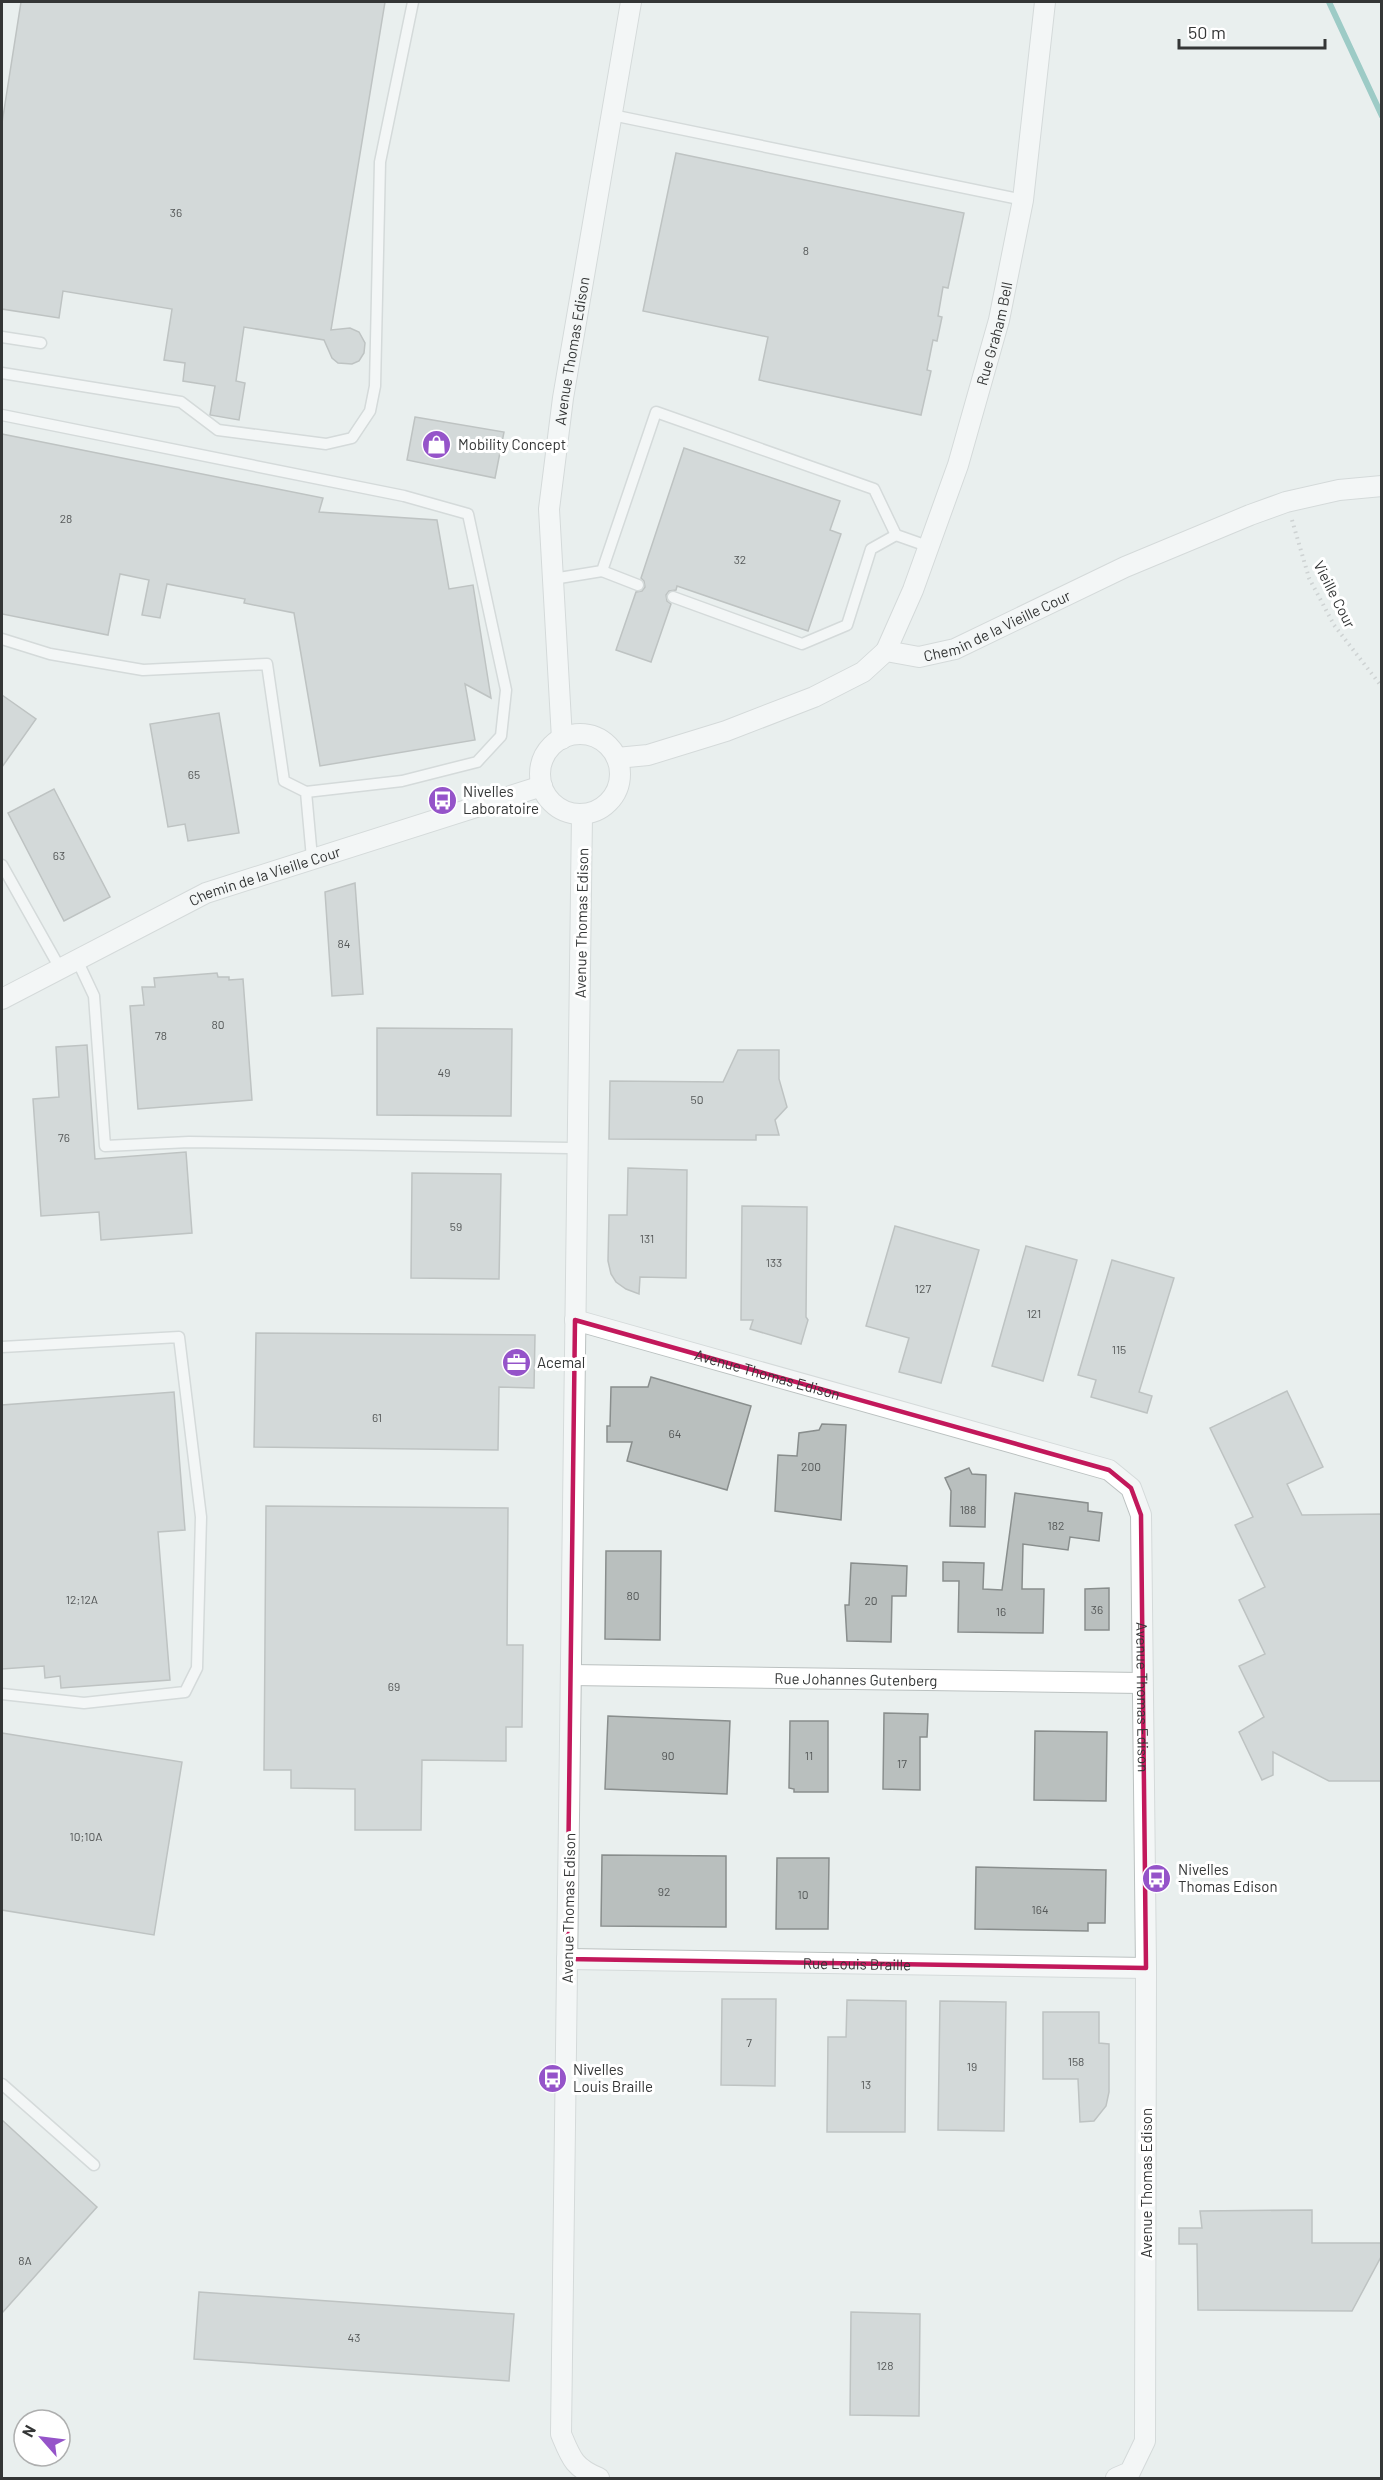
<svg xmlns="http://www.w3.org/2000/svg" width="1383" height="2480" font-family="Barlow,sans-serif">
<style>
.lines{fill:none;stroke-linecap:round;stroke-linejoin:round}
.stream{stroke:#419f95;stroke-width:6}
.building{fill:#b9bfbe;stroke:#898e8d;stroke-width:1.5}
.lane-casing{stroke:#bbc1c0;stroke-width:13}
.street-casing{stroke:#bbc1c0;stroke-width:22}
.path{stroke:#adb1b1;stroke-width:4;stroke-dasharray:1.5 4.5;stroke-linecap:butt}
.lane{stroke:#fff;stroke-width:10}
.street{stroke:#fff;stroke-width:20}
.marked{fill:none;stroke:#c2185b;stroke-width:4.5;stroke-linejoin:round}
.labels{text-anchor:middle;dominant-baseline:central;stroke-width:6;stroke-linejoin:round;paint-order:stroke}
.number-label{font-size:12px;fill:#555858}
.street-label{font-size:15px;fill:#343636;stroke:#fff}
.poi-label{font-size:15px;fill:#343636;stroke:#fff;text-anchor:start}
</style>
<rect width="100%" height="100%" fill="#e9efee"/>
<g class="lines">
<polyline class="stream" points="1329,2 1382,116"/>
</g>
<g class="building">
<polygon points="21,2 385,2 331,330 350,328 359,332 365,343 364,353 359,361 352,364 338,363 332,358 324,340 244,327 236,381 245,383 239,420 210,415 215,386 183,381 185,363 164,360 172,309 63,291 59,318 2,309 2,123"/>
<polygon points="676,153 964,213 948,288 943,287 938,316 942,317 937,341 933,340 927,370 931,371 921,415 759,380 768,337 643,311"/>
<polygon points="415,417 504,432 495,478 407,460"/>
<polygon points="2,434 323,498 319,512 437,520 449,589 473,585 491,698 465,684 475,740 320,766 294,613 244,603 245,599 167,584 160,618 142,615 149,580 120,574 108,635 2,614"/>
<polygon points="684,448 840,501 830,530 841,534 808,631 677,586 676,590 669,591 666,595 667,601 671,604 651,662 616,650 636,592 642,591 645,587 644,581 641,578"/>
<polygon points="2,695 36,719 2,767"/>
<polygon points="219,713 239,833 188,841 185,824 168,827 150,724"/>
<polygon points="54,789 110,897 64,921 8,813"/>
<polygon points="355,883 363,994 332,996 325,892"/>
<polygon points="217,973 218,977 229,977 229,980 243,979 252,1100 138,1109 130,1006 144,1005 142,987 155,987 154,978"/>
<polygon points="377,1028 512,1029 511,1116 377,1115"/>
<polygon points="87,1045 95,1159 186,1152 192,1233 101,1240 99,1212 41,1216 33,1099 59,1097 56,1047"/>
<polygon points="738,1050 779,1050 779,1079 787,1107 775,1120 779,1135 756,1135 756,1140 609,1139 610,1081 723,1082"/>
<polygon points="628,1168 687,1170 686,1278 640,1277 639,1294 626,1289 616,1282 611,1274 608,1261 609,1215 627,1215"/>
<polygon points="412,1173 501,1174 499,1279 411,1278"/>
<polygon points="742,1206 807,1207 806,1317 808,1320 801,1344 750,1329 753,1320 741,1320"/>
<polygon points="895,1226 979,1250 941,1383 899,1372 909,1338 866,1326"/>
<polygon points="1026,1246 1077,1260 1043,1381 992,1366"/>
<polygon points="1112,1260 1174,1278 1139,1392 1152,1396 1147,1413 1091,1397 1096,1380 1078,1375"/>
<polygon points="256,1333 535,1335 534,1388 499,1387 498,1450 254,1447"/>
<polygon points="651,1377 751,1406 727,1490 627,1461 632,1442 607,1442 607,1426 610,1426 611,1387 648,1387"/>
<polygon points="1287,1391 1323,1467 1287,1484 1302,1515 1382,1514 1382,1781 1329,1781 1273,1752 1273,1775 1262,1780 1239,1732 1264,1717 1239,1666 1265,1654 1239,1600 1265,1587 1235,1525 1253,1517 1210,1428"/>
<polygon points="174,1392 185,1530 158,1532 170,1680 61,1688 60,1676 45,1678 44,1666 2,1669 2,1405"/>
<polygon points="822,1424 846,1425 841,1520 775,1511 778,1455 797,1456 799,1433 819,1430"/>
<polygon points="969,1468 972,1474 986,1475 985,1527 950,1526 951,1491 945,1478"/>
<polygon points="1015,1493 1088,1503 1088,1511 1102,1513 1099,1541 1070,1537 1068,1550 1023,1544 1022,1589 1044,1589 1043,1633 958,1632 959,1581 943,1581 943,1562 984,1563 983,1589 1002,1590"/>
<polygon points="266,1506 508,1508 507,1645 523,1645 522,1727 506,1727 506,1761 422,1760 421,1830 355,1830 355,1789 291,1788 291,1770 264,1770"/>
<polygon points="606,1551 661,1551 660,1640 605,1639"/>
<polygon points="851,1563 907,1566 906,1596 892,1596 891,1642 847,1641 845,1605 849,1605"/>
<polygon points="1109,1588 1109,1630 1085,1630 1085,1589"/>
<polygon points="884,1713 928,1714 927,1737 920,1737 920,1790 883,1789"/>
<polygon points="608,1716 730,1721 727,1794 605,1789"/>
<polygon points="790,1721 828,1721 828,1792 794,1792 794,1789 789,1788"/>
<polygon points="1035,1731 1107,1732 1106,1801 1034,1800"/>
<polygon points="2,1733 182,1762 154,1935 2,1910"/>
<polygon points="602,1855 726,1856 726,1927 601,1926"/>
<polygon points="777,1858 829,1858 828,1929 776,1929"/>
<polygon points="976,1867 1106,1870 1105,1923 1088,1923 1088,1931 975,1929"/>
<polygon points="722,1999 776,1999 775,2086 721,2085"/>
<polygon points="847,2000 906,2001 905,2132 827,2132 828,2037 846,2037"/>
<polygon points="940,2001 1006,2002 1004,2131 938,2130"/>
<polygon points="1043,2012 1099,2012 1099,2043 1109,2044 1109,2092 1106,2106 1094,2121 1080,2122 1078,2079 1043,2079"/>
<polygon points="2,2120 97,2207 2,2313"/>
<polygon points="1312,2210 1312,2243 1382,2243 1382,2255 1352,2311 1198,2310 1197,2244 1179,2244 1179,2228 1202,2228 1200,2211"/>
<polygon points="199,2292 514,2314 509,2381 194,2359"/>
<polygon points="851,2312 920,2314 919,2416 850,2415"/>
</g>
<g class="lines">
<defs>
<g id="lane">
<polyline points="612,115 1023,200"/>
<polyline points="2,337 41,343"/>
<polyline points="2,373 181,402 218,430 326,444 352,438 370,411 375,386 380,162 413,2"/>
<polyline points="2,415 404,496 468,514 506,690 501,736 477,762 402,781 306,792"/>
<polyline points="602,571 638,585"/>
<polyline points="553,579 602,571 656,412 874,489 896,535 930,547"/>
<polyline points="673,597 802,644 847,625 871,549 896,535"/>
<polyline points="2,639 50,654 143,670 267,664 284,781 306,792 312,858"/>
<polyline points="2,865 61,970"/>
<polyline points="78,962 94,996 105,1146 189,1142 569,1148"/>
<polyline points="2,1347 179,1337 201,1517 197,1668 185,1692 84,1703 2,1694"/>
<polyline points="2,2084 94,2165"/>
</g>
<g id="street">
<path id="s1" d="M886,651L913,590L958,465L999,320L1023,200L1045,2"/>
<circle cx="580" cy="774" r="40"/>
<path id="s2" d="M562,739L549,509L563,398L631,2"/>
<path id="s3" d="M617,758L648,755L726,731L814,697L863,672L886,651L919,657L955,649L1125,567L1250,515L1286,502L1339,490L1382,486"/>
<path d="M582,814L561,2434C571,2458 574,2468 599,2478"/>
<path id="s4" d="M2,999L206,893L542,786"/>
<path id="s5" d="M575,1320L1109,1470L1131,1488L1141,1515L1146,1968L1145,2441L1130,2472L1116,2478"/>
<path id="s6" d="M571,1675L1141,1683"/>
<path id="s7" d="M567,1959L1146,1968"/>
</g>
</defs>
<use href="#lane" class="lane-casing"/>
<use href="#street" class="street-casing"/>
<polyline class="path" points="1292,520 1309,578 1334,625 1382,687"/>
<use href="#lane" class="lane"/>
<use href="#street" class="street"/>
</g>
<path d="M0 0H1383V2480H0ZM575,1320L1109,1470L1131,1488L1141,1515L1146,1968L567,1959Z" fill="#e9efee" fill-opacity=".55" fill-rule="evenodd"/>
<path class="marked" d="M575,1320L1109,1470L1131,1488L1141,1515L1146,1968L567,1959Z"/>
<defs>
<symbol id="shop-disc" viewBox="-11 -11 22 22"><circle r="9.5" fill="#9554c9" stroke="#fff"/><path d="M-5-2.5h2.3a2.7 3.5 0 0 1 5.4 0H5L5.5 6h-11ZM-1.5-2.5h3a1.5 2.3 0 0 0-3 0Z" fill="#fff"/></symbol>
<symbol id="bus-disc" viewBox="-11 -11 22 22"><circle r="9.5" fill="#9554c9" stroke="#fff"/><path d="M-5-6H5V4H4V6H2V4H-2V6H-4V4H-5ZM-3.5-4V0h7V-4ZM-3.5 1.2v1.5H-2V1.2ZM2 1.2v1.5H3.5V1.2Z" fill="#fff"/></symbol>
<symbol id="office-disc" viewBox="-11 -11 22 22"><circle r="9.5" fill="#9554c9" stroke="#fff"/><path d="M-6-3h4V-5.5h4V-3h4V5H-6ZM-1-4.5V-3h2v-1.5ZM-6 0V1H6V0Z" fill="#fff"/></symbol>
</defs>
<g fill-rule="evenodd">
<use href="#shop-disc" x="420" y="428" width="33" height="33"/>
<use href="#bus-disc" x="426" y="784" width="33" height="33"/>
<use href="#office-disc" x="500" y="1346" width="33" height="33"/>
<use href="#bus-disc" x="1140" y="1862" width="33" height="33"/>
<use href="#bus-disc" x="536" y="2062" width="33" height="33"/>
</g>
<g class="labels">
<g class="number-label">
<text x="176" y="212">36</text>
<text x="806" y="250">8</text>
<text x="66" y="518">28</text>
<text x="740" y="559">32</text>
<text x="194" y="774">65</text>
<text x="59" y="855">63</text>
<text x="344" y="943">84</text>
<text x="218" y="1024">80</text>
<text x="161" y="1035">78</text>
<text x="444" y="1072">49</text>
<text x="697" y="1099">50</text>
<text x="64" y="1137">76</text>
<text x="456" y="1226">59</text>
<text x="647" y="1238">131</text>
<text x="774" y="1262">133</text>
<text x="923" y="1288">127</text>
<text x="1034" y="1313">121</text>
<text x="1119" y="1349">115</text>
<text x="377" y="1417">61</text>
<text x="675" y="1433">64</text>
<text x="811" y="1466">200</text>
<text x="968" y="1509">188</text>
<text x="1056" y="1525">182</text>
<text x="633" y="1595">80</text>
<text x="82" y="1599">12;12A</text>
<text x="871" y="1600">20</text>
<text x="1097" y="1609">36</text>
<text x="1001" y="1611">16</text>
<text x="394" y="1686">69</text>
<text x="668" y="1755">90</text>
<text x="809" y="1755">11</text>
<text x="902" y="1763">17</text>
<text x="86" y="1836">10;10A</text>
<text x="664" y="1891">92</text>
<text x="803" y="1894">10</text>
<text x="1040" y="1909">164</text>
<text x="749" y="2042">7</text>
<text x="1076" y="2061">158</text>
<text x="972" y="2066">19</text>
<text x="866" y="2084">13</text>
<text x="25" y="2260">8A</text>
<text x="354" y="2337">43</text>
<text x="885" y="2365">128</text>
</g>
<g class="street-label">
<text stroke="none"><textPath href="#s1" startOffset="336">Rue Graham Bell</textPath></text>
<text stroke="none"><textPath href="#s2" startOffset="390">Avenue Thomas Edison</textPath></text>
<text transform="translate(1335 594) rotate(63)">Vieille Cour</text>
<text stroke="none"><textPath href="#s3" startOffset="411">Chemin de la Vieille Cour</textPath></text>
<text stroke="none"><textPath href="#s4" startOffset="291">Chemin de la Vieille Cour</textPath></text>
<text transform="translate(581 923) rotate(-89)">Avenue Thomas Edison</text>
<text stroke="none"><textPath href="#s5" startOffset="200">Avenue Thomas Edison</textPath></text>
<text stroke="none"><textPath href="#s6" startOffset="285">Rue Johannes Gutenberg</textPath></text>
<text stroke="none"><textPath href="#s5" startOffset="794">Avenue Thomas Edison</textPath></text>
<text transform="translate(568 1908) rotate(-89)">Avenue Thomas Edison</text>
<text stroke="none"><textPath href="#s7" startOffset="290">Rue Louis Braille</textPath></text>
<text transform="translate(1146 2183) rotate(-90)">Avenue Thomas Edison</text>
</g>
<g class="poi-label">
<text x="458" y="444">Mobility Concept</text>
<text x="463" y="791">Nivelles<tspan x="463" dy="17">Laboratoire</tspan></text>
<text x="537" y="1362">Acemal</text>
<text x="1178" y="1869">Nivelles<tspan x="1178" dy="17">Thomas Edison</tspan></text>
<text x="573" y="2069">Nivelles<tspan x="573" dy="17">Louis Braille</tspan></text>
</g>
</g>
<rect width="1383" height="2480" fill="none" stroke="#343636" stroke-width="6"/>
<g transform="translate(42 2438) rotate(298)"><circle r="28" fill="#ffffff" stroke="#aeafaf" stroke-width="1.5"/>
<path d="M0-4.5L10 22L0 15L-10 22Z" fill="#9554c9"/>
<text y="-9" font-size="16" font-weight="bold" text-anchor="middle" fill="#343636">N</text>
</g>
<path d="M1179 39v9h146v-9" fill="none" stroke="#343636" stroke-width="3"/>
<text x="1188" y="39" font-size="18" fill="#343636" stroke="#ffffff" stroke-width="4.5" paint-order="stroke">50 m</text>
</svg>
